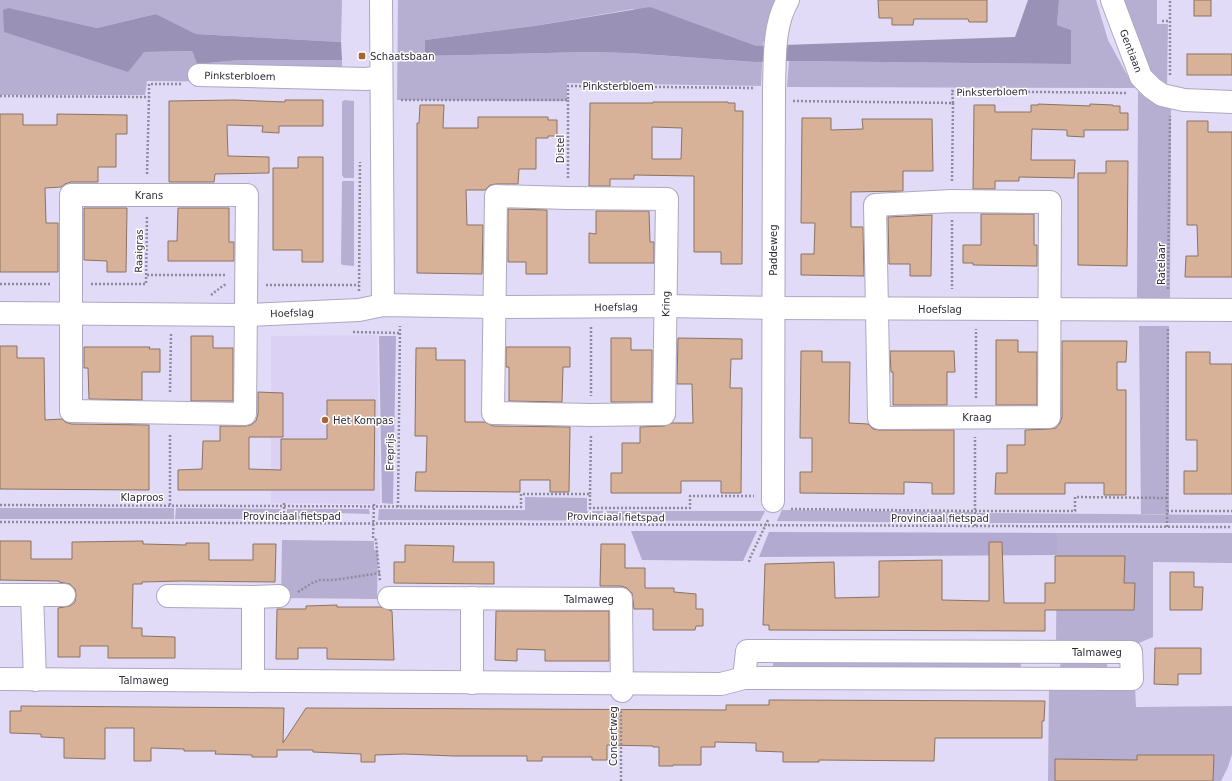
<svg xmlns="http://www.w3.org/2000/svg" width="1232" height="781" font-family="'DejaVu Sans',sans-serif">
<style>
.built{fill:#dad1f5}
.green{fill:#b7afd1;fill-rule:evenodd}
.forest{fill:#b3aad1}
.water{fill:#9a91b7}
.building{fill:#d7b299;stroke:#8a7362;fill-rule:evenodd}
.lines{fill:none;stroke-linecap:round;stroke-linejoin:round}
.minor-casing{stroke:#aea7c2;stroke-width:24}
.path{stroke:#8f8a9e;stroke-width:2.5;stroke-dasharray:2 2;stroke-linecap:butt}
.minor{stroke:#fff;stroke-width:22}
.poi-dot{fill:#a76531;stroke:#fff;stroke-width:1.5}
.labels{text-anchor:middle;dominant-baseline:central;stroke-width:3;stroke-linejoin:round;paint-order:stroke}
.street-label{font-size:10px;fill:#2f2c37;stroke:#fff}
.poi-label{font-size:10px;fill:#2f2c37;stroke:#fff;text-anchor:start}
</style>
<rect width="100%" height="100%" fill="#e1dbf7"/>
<polygon class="built" points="377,335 380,504 271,503 271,336"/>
<g class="green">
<polygon points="0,0 342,0 341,42 196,34 156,14 97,28 9,8 144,52 192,51 197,64 240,60 342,60 342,83 147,81 145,95 0,95"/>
<path d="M398,0H781L770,23L763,44L761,86L567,83V101L397,100ZM633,9L755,62L629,53L586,52L425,56V40L534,26Z"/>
<polygon points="1059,0 1096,0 1108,40 1131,82 1135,88 787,87 789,61 1071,64 1071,30 1057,25"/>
<polygon points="1116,0 1157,0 1157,24 1168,24 1167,89 1151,78"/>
<path d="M1138,91C1146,101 1159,103 1171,105L1170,298H1137Z"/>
<polygon points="344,100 354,101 354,178 344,178 342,175 342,102"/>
<polygon points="343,181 354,181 354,266 343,265 341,264 342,182"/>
<polygon points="1139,326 1169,326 1169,514 1141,514"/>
<polygon points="525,497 587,498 587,511 765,511 760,521 378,520 379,509 525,510"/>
<rect x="0" y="508" width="174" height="11"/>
<polygon points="176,508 281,509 281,519 175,519"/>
<polygon points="287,509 369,509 370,514 337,513 336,520 287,519"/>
<polygon points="782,510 973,512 973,523 777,521"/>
<polygon points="977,513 1232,515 1232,523 977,523"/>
<polygon points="1057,533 1232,533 1232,563 1153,562 1153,637 1139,643 1056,642"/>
<polygon points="282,540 374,541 374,550 378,550 377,599 281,598"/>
<polygon points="779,656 1016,658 1021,664 1021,666 1016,672 773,667 773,663"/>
<polygon points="1066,659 1107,662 1107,670 1065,673 1060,667 1060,665"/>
<polygon points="1135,686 1136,707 1232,706 1232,754 1228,767 1221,781 1048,781 1049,687"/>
</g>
<g class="forest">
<polygon points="379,336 396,336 393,504 382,503"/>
<polygon points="631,531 757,531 743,561 642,560"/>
<polygon points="769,532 1057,533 1057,555 759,557"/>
</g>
<g class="water">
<polygon points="1028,0 1059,0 1057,25 1071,30 1071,64 789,61 755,62 629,53 586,52 425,56 425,40 534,26 650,7 756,46 1015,37"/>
<polygon points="9,8 97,28 156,14 196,34 341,42 342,60 240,60 197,64 192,51 144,52 128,72 4,32 3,10"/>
</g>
<g class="building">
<polygon points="878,0 987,0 987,22 969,22 968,19 914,19 913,25 892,25 892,18 879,18"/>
<rect x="1194" y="0" width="17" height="16"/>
<rect x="1187" y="54" width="45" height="21"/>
<polygon points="234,100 285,102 285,100 323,100 323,126 279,126 279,133 262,132 263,126 227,125 228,156 269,157 269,173 215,174 214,182 169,182 169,101"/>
<path d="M653,102H728V103H735V111H743L742,264H721V252H694V176L634,175V179H610V186H589L590,103H653ZM652,127L682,128L681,159H652Z"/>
<polygon points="1038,104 1090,106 1090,104 1113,105 1113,106 1120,106 1120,113 1128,113 1128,130 1084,130 1084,137 1067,136 1067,130 1032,129 1031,160 1075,160 1074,178 1019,177 1019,181 995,181 995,189 973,189 974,105 995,105 995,112 1031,112 1031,105 1038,105"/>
<polygon points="420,105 444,105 443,128 478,128 478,117 548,117 548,120 557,120 557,136 548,136 548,138 536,138 536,169 519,169 518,184 496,184 490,185 485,190 466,190 467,225 483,225 482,274 417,273 417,123 419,123"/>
<polygon points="0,114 23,114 23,125 57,125 57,114 127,115 127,134 116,134 116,167 98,167 98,182 71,182 65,184 61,187 45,188 46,223 58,223 58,272 0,272"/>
<polygon points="802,118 831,118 831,130 863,129 862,119 932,119 933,171 903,171 903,191 851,192 851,227 863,227 864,276 801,275 801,254 814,254 815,223 801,223"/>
<polygon points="1187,121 1208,121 1208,132 1232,132 1232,277 1185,277 1186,256 1198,256 1197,225 1187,225"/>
<polygon points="298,157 323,157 323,262 302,262 302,250 273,250 273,168 298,168"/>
<polygon points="1106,161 1128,161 1127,266 1078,265 1078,173 1106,173"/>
<polygon points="84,208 127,208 126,272 107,272 107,261 84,260"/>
<polygon points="178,208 229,208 229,242 234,242 234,261 168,261 168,241 177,241"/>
<polygon points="508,209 547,210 547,274 526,274 526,262 508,262"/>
<polygon points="596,211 649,211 650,242 654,242 654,263 589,263 589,233 596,234"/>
<polygon points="981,214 1034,214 1034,245 1037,245 1037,266 973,265 973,263 963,263 963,245 981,245"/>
<polygon points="932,215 931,276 910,276 910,264 889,264 888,217"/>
<polygon points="191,336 213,336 213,348 233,348 233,401 191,401"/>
<polygon points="611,338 631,338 631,350 652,350 652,402 611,402"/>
<polygon points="678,338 742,339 742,359 731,359 730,388 742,388 741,493 721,493 721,481 681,481 681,493 611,493 611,473 622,473 622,443 640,443 640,427 664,426 672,423 693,423 692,384 677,384"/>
<polygon points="996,340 1018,340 1018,352 1037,352 1037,405 996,405"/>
<polygon points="1062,341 1127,341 1126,362 1117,362 1117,390 1126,390 1126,495 1104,495 1104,483 1065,483 1065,494 995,494 996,473 1007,473 1007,445 1025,445 1025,430 1049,429 1056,428 1060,423 1062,417"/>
<polygon points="0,346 17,346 17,358 44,358 45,420 62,419 65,422 71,424 149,425 149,490 0,489"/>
<polygon points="84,347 150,347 149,349 160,349 160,372 142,372 142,400 89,399 88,368 84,368"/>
<polygon points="506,347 570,347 570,367 563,367 562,402 509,401 509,367 506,367"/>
<polygon points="416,348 436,348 436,360 465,360 465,422 485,422 493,426 570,427 569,492 550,492 550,480 520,480 520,492 415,491 416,472 426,472 427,436 415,436"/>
<polygon points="801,351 822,351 822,362 850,362 849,423 868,424 873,429 879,430 954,430 954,494 932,494 932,483 904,482 904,494 800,493 800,472 812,472 812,438 800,438"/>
<polygon points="890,351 954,351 955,372 947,372 947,405 893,405 893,372 891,372"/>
<polygon points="1186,352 1210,352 1210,364 1232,364 1232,494 1184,494 1184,471 1197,471 1197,440 1186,440"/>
<polygon points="258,392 283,393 283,437 249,437 249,469 281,470 281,439 327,439 327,400 375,400 374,490 178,490 178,470 202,469 203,441 220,441 220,426 245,426 251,425 256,421 258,414"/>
<polygon points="0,541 31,541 31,559 72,559 72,542 143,541 143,544 186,545 186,543 209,543 209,560 253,560 253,544 276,544 275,582 182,581 142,582 142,584 133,584 132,628 142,628 142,636 175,637 175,658 108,658 108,646 80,646 80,657 58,657 58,608 70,606 75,602 76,595 75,589 70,584 59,582 59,581 0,580"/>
<polygon points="989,542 1002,542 1004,603 1045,603 1045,583 1055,583 1055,556 1125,556 1124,583 1135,583 1134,610 1045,610 1045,631 769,630 769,625 763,625 765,564 834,562 835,598 879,597 879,561 942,560 942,600 989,601"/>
<polygon points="601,544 625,544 625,568 645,568 645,588 674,588 674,592 696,594 696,609 703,609 703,626 696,626 695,630 653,630 653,609 634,609 632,593 627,588 621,586 600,586"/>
<polygon points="405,545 454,546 453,562 494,562 494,584 394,583 394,562 405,562"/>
<polygon points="1170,572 1194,572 1194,587 1203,587 1202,610 1170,610"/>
<polygon points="337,605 337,607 381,607 392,611 394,660 327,659 327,648 298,648 298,659 276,659 277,609 306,609 306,606"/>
<polygon points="496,611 609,611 609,661 545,661 545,650 517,649 517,661 495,660"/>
<polygon points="1155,648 1201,648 1201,674 1178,674 1178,685 1154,684"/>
<polygon points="769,700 1045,701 1044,721 1042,721 1042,738 935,738 934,761 819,760 819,762 783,762 783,752 756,751 756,743 715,742 715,747 701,747 701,765 673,765 673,766 659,766 659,747 653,747 653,746 607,745 607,760 592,760 592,757 542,757 542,761 527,761 527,756 454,756 404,754 375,755 375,762 361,762 361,754 313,752 313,750 277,750 277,757 252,757 252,755 215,754 216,751 184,751 184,749 151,748 151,761 134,761 134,728 105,728 105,759 64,758 64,738 41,737 41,734 10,733 10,711 21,711 21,706 284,708 283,743 306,708 726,710 726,705 769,705"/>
<polygon points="1137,755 1214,755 1213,781 1055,781 1055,759 1137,760"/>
</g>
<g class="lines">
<defs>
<g id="minor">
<polyline points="381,0 383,305"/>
<polyline points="1112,0 1141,77 1152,88 1162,95 1184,100 1232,102"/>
<polyline points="199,75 366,79 381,77"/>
<polygon points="71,195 247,195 245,414 71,411"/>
<polygon points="496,196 568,198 667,199 664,414 591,415 493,413"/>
<polygon points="952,201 1050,202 1049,417 879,418 875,205"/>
<polyline points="0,313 246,315 359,310 383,305 494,307 666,306 773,308 1232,310"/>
<path d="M773,501L774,88C775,60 773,25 788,0"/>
<polyline points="0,595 64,595"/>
<polyline points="32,595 35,680"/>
<polyline points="168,596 253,597 279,596"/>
<polyline points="389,598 621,599 622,691"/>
<polyline points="472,598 472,683"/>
<polyline points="0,679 721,684 744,678 1132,679 1131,652 747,651 744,678"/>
<polyline points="253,681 253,597"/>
</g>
</defs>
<use href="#minor" class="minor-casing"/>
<g class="path">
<polyline points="1162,21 1170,21"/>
<polyline points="1170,75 1170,0"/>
<polyline points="0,96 149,97 149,84 181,84"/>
<polyline points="401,100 568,100 568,86 754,88"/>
<polyline points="793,101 953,103 952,91 1127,93"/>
<polyline points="147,174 149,97"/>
<polyline points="568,178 568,100"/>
<polyline points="952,181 953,103"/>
<polyline points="952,220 952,289"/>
<polyline points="147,275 226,275"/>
<polyline points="0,284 52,284"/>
<polyline points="91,284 146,284 147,215"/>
<polyline points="266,285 359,285"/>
<polyline points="1168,289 1170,116"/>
<polyline points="359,291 360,162"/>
<polyline points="211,295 224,285 227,285"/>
<polyline points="591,327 591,396"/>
<polyline points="353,332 400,333"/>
<polyline points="170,392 171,334"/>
<polyline points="976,398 976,329"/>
<polyline points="590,494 591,435"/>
<polyline points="284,503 284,524"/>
<polyline points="374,504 373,538 376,540 380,581"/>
<polyline points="0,505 521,507 521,494 590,494 590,508 690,508 690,496 754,496"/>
<polyline points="170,505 170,433"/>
<polyline points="398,507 400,326"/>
<polyline points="791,509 975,511 1075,511 1075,497 1167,498"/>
<polyline points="1167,511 1232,511"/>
<polyline points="0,522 1232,527"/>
<polyline points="975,526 975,437"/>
<polyline points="1167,527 1168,328"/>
<polyline points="749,562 750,558 768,520"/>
<polyline points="298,592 312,583 320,580 334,580 380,573"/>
<polyline points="621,781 621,710"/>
</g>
<use href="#minor" class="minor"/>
</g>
<g class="poi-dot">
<rect x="358" y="52" width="8" height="8" rx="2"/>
<circle cx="325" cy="420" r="4"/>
</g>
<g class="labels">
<g class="street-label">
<text transform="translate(1131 51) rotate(69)">Gentiaan</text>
<text transform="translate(240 76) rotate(1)">Pinksterbloem</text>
<text x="618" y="86">Pinksterbloem</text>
<text transform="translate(992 92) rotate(-1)">Pinksterbloem</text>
<text transform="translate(560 149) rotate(-90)">Distel</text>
<text x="149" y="195">Krans</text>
<text transform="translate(773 250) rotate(-90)">Paddeweg</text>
<text transform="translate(139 251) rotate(-89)">Raaigras</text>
<text transform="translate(1161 264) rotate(-90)">Ratelaar</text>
<text transform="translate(666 304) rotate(-89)">Kring</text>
<text transform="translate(616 307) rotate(-1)">Hoefslag</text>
<text x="940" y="309">Hoefslag</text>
<text transform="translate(292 313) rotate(-2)">Hoefslag</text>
<text x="977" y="417">Kraag</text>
<text transform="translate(390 452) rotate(-89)">Ereprijs</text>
<text x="142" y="497">Klaproos</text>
<text x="292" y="516">Provinciaal fietspad</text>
<text transform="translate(616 517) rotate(1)">Provinciaal fietspad</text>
<text x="940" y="518">Provinciaal fietspad</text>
<text x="589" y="599">Talmaweg</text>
<text x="1097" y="652">Talmaweg</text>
<text x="144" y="680">Talmaweg</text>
<text transform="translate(613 736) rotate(-90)">Concertweg</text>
</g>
<g class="poi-label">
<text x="370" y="56">Schaatsbaan</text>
<text x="333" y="420">Het Kompas</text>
</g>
</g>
</svg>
